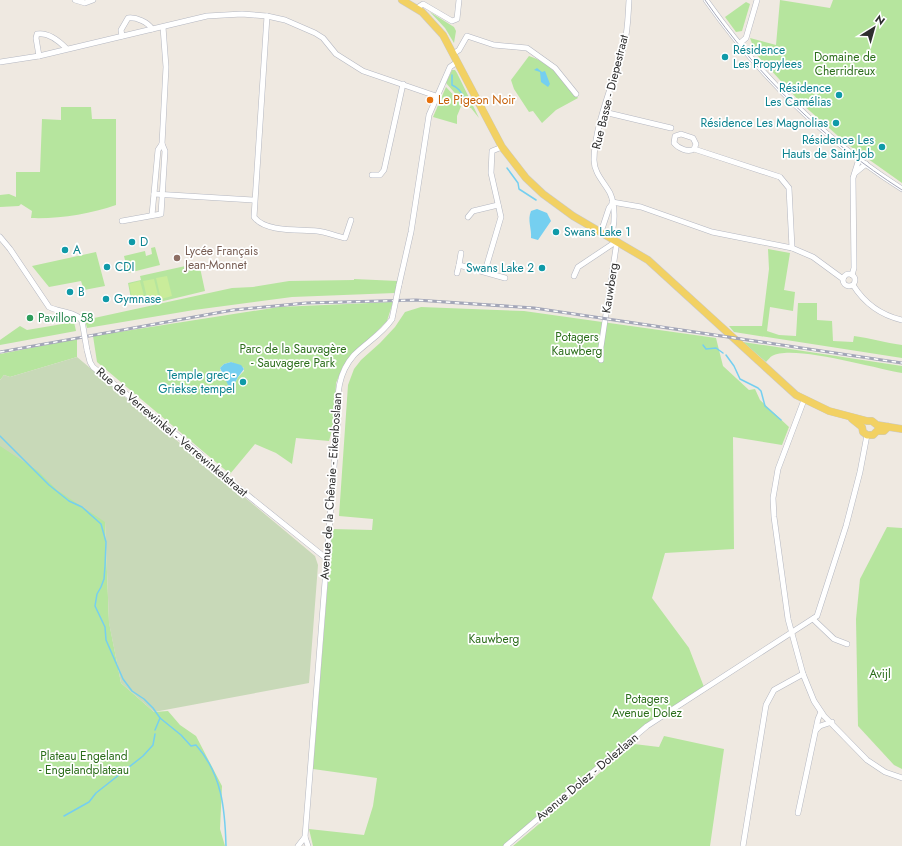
<svg xmlns="http://www.w3.org/2000/svg" width="902" height="846" font-family="Jost,sans-serif">
<style>
.green{fill:#b6e59e;fill-rule:evenodd}
.cemetery{fill:#c8d9b8}
.pitch{fill:#c9ec9a}
.water{fill:#75cff0}
.lines{fill:none;stroke-linecap:round;stroke-linejoin:round}
.stream{stroke:#75cff0;stroke-width:1.5}
.minor-casing{stroke:#b4b7c1;stroke-width:6}
.major-casing{stroke:#c9c9c9;stroke-width:8}
.minor{stroke:#fff;stroke-width:5}
.major{stroke:#f2d163;stroke-width:7}
.tram{stroke:#a3a6b8;stroke-width:1}
.rail-casing{stroke:#a3a6b8;stroke-width:3}
.rail{stroke:#fff;stroke-width:1.5;stroke-dasharray:4.5;stroke-linecap:butt}
.minor-bridge-casing{stroke:#b4b7c1;stroke-width:6;stroke-linecap:butt}
.minor-bridge{stroke:#fff;stroke-width:5}
.culture-dot{fill:#0f9aa8;stroke:#fff;stroke-width:1.5}
.food-dot{fill:#e8710a;stroke:#fff;stroke-width:1.5}
.education-dot{fill:#8d6e63;stroke:#fff;stroke-width:1.5}
.leisure-dot{fill:#2e9e5b;stroke:#fff;stroke-width:1.5}
.labels{text-anchor:middle;dominant-baseline:central;stroke-width:3.5;stroke-linejoin:round;paint-order:stroke}
.culture-label{font-size:12px;fill:#0d838f;stroke:#fff;text-anchor:start}
.park-label{font-size:12px;fill:#2c6e1b;stroke:#fff}
.street-label{font-size:12px;fill:#2e2e2e;stroke:#fff}
.food-label{font-size:12px;fill:#c56008;stroke:#fff;text-anchor:start}
.education-label{font-size:12px;fill:#785e54;stroke:#fff;text-anchor:start}
.leisure-label{font-size:12px;fill:#27864d;stroke:#fff;text-anchor:start}
</style>
<rect width="100%" height="100%" fill="#efe9e1"/>
<g class="green">
<polygon points="780,0 830,8 833,0 902,0 902,183 847,144 802,104 756,54 750,38 776,45"/>
<polygon points="746,2 750,4 742,31 736,32 725,17"/>
<polygon points="430,12 454,27 456,31 454,43 445,28"/>
<path d="M529,56C551,63 564,81 578,98L556,110L542,123L533,111L529,112L514,89L511,80Z"/>
<polygon points="452,70 455,70 457,73 479,118 471,108 468,108 446,83"/>
<polygon points="446,87 462,104 457,116 457,124 433,117"/>
<path d="M61,107H91L92,119H116V205C90,214 59,219 31,218L32,211L21,204L19,206L0,207V195L9,194L16,197V172H40L42,119L61,120Z"/>
<polygon points="155,247 160,265 128,273 124,256 145,251 146,256 152,254 151,248"/>
<path d="M768,249L790,253L784,290L795,292L793,311L770,307L767,331L779,335L796,336L798,303H817V320L832,321L833,341L853,342L854,336C871,338 885,343 902,345V358L734,332L729,326H762L769,269Z"/>
<polygon points="96,252 105,286 84,290 81,281 49,287 32,266"/>
<polygon points="199,263 205,291 147,305 146,301 132,304 128,283 141,280 140,276"/>
<polygon points="354,279 398,281 395,293 292,297 194,310 87,328 85,320 232,288 253,287 289,281 354,280"/>
<path d="M393,302L387,321L343,366L336,383L334,423L329,441L296,438L292,464L276,453L255,444L230,474L97,362L93,336L106,334L279,307ZM231,362L244,368V371L238,377L234,385C227,380 221,377 220,368L224,364Z"/>
<polygon points="421,307 524,311 716,338 723,366 749,390 755,389 760,400 789,427 782,445 733,437 734,549 665,553 652,598 689,648 704,687 648,723 503,846 313,846 309,829 364,835 373,806 377,778 313,769 332,529 372,530 373,519 339,516 348,385 354,369 361,360 380,343 395,327 405,312"/>
<polygon points="74,322 76,331 0,345 0,340 20,326 27,330"/>
<polygon points="77,339 77,357 10,377 4,375 0,380 0,354"/>
<path d="M743,342L902,366V373C877,369 792,344 772,356C770,357 768,360 766,362Z"/>
<polygon points="0,418 108,512 105,522 109,622 121,683 154,712 168,711 180,725 196,736 222,786 220,829 225,846 0,846"/>
<polygon points="887,527 902,528 902,769 894,765 858,726 856,619 860,579"/>
<polygon points="664,736 724,749 710,846 513,846 634,744 659,747"/>
</g>
<polygon class="cemetery" points="77,357 315,556 318,565 309,683 154,712 121,683 109,623 105,522 57,490 38,471 0,446 0,380 4,375 10,377"/>
<g class="pitch">
<polygon points="167,276 172,296 161,299 156,278"/>
<polygon points="154,279 159,299 148,302 143,281"/>
<polygon points="140,281 145,299 133,302 129,284"/>
</g>
<g class="water">
<polygon points="537,68 542,72 545,71 550,84 548,87 541,82 540,72 534,70"/>
<path d="M537,209L547,213L551,221L538,240L531,238C532,229 527,220 531,211Z"/>
<polygon points="231,362 241,365 244,369 238,377 234,385 229,387 220,368 224,364"/>
</g>
<g class="lines">
<g class="stream">
<path d="M452,75V85C462,89 462,97 469,104"/>
<polyline points="507,168 518,183 519,189 536,200"/>
<polyline points="703,345 706,349 716,348 723,353"/>
<polyline points="726,355 734,366 740,379 758,388 761,391 765,406 781,420"/>
<path d="M0,436L49,485L69,501L82,507L101,524L106,542L105,566L104,579L101,587L97,594L95,606L105,627L106,640L123,679L132,691L144,699L153,708L160,718L181,735L191,746L196,745C222,774 225,809 226,846"/>
<polyline points="155,730 160,718"/>
<polyline points="64,816 89,802 96,793 143,756 153,745 155,734"/>
</g>
<defs>
<g id="minor">
<polyline points="75,0 85,3 93,0"/>
<path d="M706,0C759,75 824,140 902,189"/>
<polyline points="417,8 423,4 452,21 457,19 459,0"/>
<path d="M267,16L254,217C266,233 300,229 317,231C326,232 336,236 345,238L351,220"/>
<path d="M122,36L121,30L128,18C136,17 148,22 152,29"/>
<polyline points="739,44 746,38 757,0"/>
<polyline points="453,54 459,50 467,36 494,45 527,48 555,68 576,94"/>
<path d="M39,56L36,38L37,34C48,32 59,41 66,48"/>
<polyline points="0,62 39,56 207,16 242,14 267,16 285,20 315,33 323,38 336,54 363,71 436,96"/>
<polyline points="604,112 671,128"/>
<path d="M694,149L696,144L693,138L681,134L675,136L674,143C678,148 688,153 694,149L780,177L789,188L792,248"/>
<polyline points="855,173 866,164"/>
<polyline points="372,175 380,175 384,170 403,84"/>
<polyline points="154,194 253,200"/>
<polyline points="612,202 641,207 712,232 792,248 813,257 843,279 844,277"/>
<polyline points="152,215 158,150 162,144"/>
<polyline points="468,217 473,211 498,205"/>
<polyline points="122,221 161,214 165,151 162,144 166,67 163,27"/>
<polyline points="601,232 609,208 612,204"/>
<path d="M0,237L10,249L49,307C58,312 77,312 82,321"/>
<path d="M610,237C616,225 615,204 610,193C604,182 594,173 594,160C594,127 615,78 624,45C628,31 628,15 629,0"/>
<polyline points="461,253 459,265 505,278"/>
<polyline points="485,271 501,217 491,173 492,151 502,147"/>
<polyline points="457,273 459,265"/>
<circle cx="849" cy="280" r="6"/>
<polyline points="852,275 854,268 853,178 859,159"/>
<polyline points="574,276 578,267 617,241"/>
<polyline points="399,285 411,232 429,115 450,67 457,62"/>
<path d="M853,285C865,304 880,315 902,320"/>
<polyline points="87,350 90,362 93,367 200,454 204,460 327,559"/>
<polyline points="601,360 601,347 617,241"/>
<polyline points="804,400 778,469 773,498 774,517 788,619 803,674 814,701 824,716 867,760 885,772 902,778"/>
<polyline points="813,619 834,639 847,644"/>
<polyline points="816,730 820,726 832,722"/>
<polyline points="798,813 818,719 821,712"/>
<polyline points="298,846 305,837"/>
<path d="M308,846L305,837L338,416C337,394 338,373 354,355C367,342 382,334 392,319"/>
<polyline points="506,846 647,726 817,616 846,526 860,472 867,435"/>
<polyline points="743,846 766,705 774,690 803,674"/>
</g>
<g id="major">
<polyline points="402,0 422,12 443,35 502,147 526,178 543,194 573,216 648,260 796,395 829,411 867,421 872,421 877,425 902,429"/>
<polyline points="852,419 862,427 863,432 867,435 873,435 877,431 884,431 888,427"/>
</g>
</defs>
<use href="#minor" class="minor-casing"/>
<use href="#major" class="major-casing"/>
<use href="#minor" class="minor"/>
<use href="#major" class="major"/>
<path class="tram" d="M705,0C758,76 824,140 902,190"/>
<defs>
<polyline id="rail" points="0,352 233,310 306,303 416,300 534,308 902,363"/>
</defs>
<use href="#rail" class="rail-casing"/>
<use href="#rail" class="rail"/>
<defs>
<g id="minor-bridge">
<polyline points="392,319 399,285"/>
<polyline points="82,321 87,350"/>
</g>
</defs>
<use href="#minor-bridge" class="minor-bridge-casing"/>
<use href="#minor-bridge" class="minor-bridge"/>
</g>
<g class="culture-dot">
<circle cx="725" cy="57" r="4"/>
<circle cx="839" cy="95" r="4"/>
<circle cx="836" cy="123" r="4"/>
<circle cx="882" cy="147" r="4"/>
<circle cx="556" cy="232" r="4"/>
<circle cx="132" cy="242" r="4"/>
<circle cx="65" cy="250" r="4"/>
<circle cx="107" cy="267" r="4"/>
<circle cx="542" cy="268" r="4"/>
<circle cx="70" cy="292" r="4"/>
<circle cx="106" cy="299" r="4"/>
<circle cx="243" cy="382" r="4"/>
</g>
<circle class="food-dot" cx="430" cy="100" r="4"/>
<circle class="education-dot" cx="177" cy="258" r="4"/>
<circle class="leisure-dot" cx="30" cy="318" r="4"/>
<g class="labels">
<g class="culture-label">
<text x="733" y="50">Résidence<tspan x="733" dy="14">Les Propylees</tspan></text>
<text x="831" y="88" text-anchor="end">Résidence<tspan x="831" dy="14">Les Camélias</tspan></text>
<text x="828" y="123" text-anchor="end">Résidence Les Magnolias</text>
<text x="874" y="140" text-anchor="end">Résidence Les<tspan x="874" dy="14">Hauts de Saint-Job</tspan></text>
<text x="564" y="232">Swans Lake 1</text>
<text x="140" y="242">D</text>
<text x="73" y="250">A</text>
<text x="115" y="267">CDI</text>
<text x="534" y="268" text-anchor="end">Swans Lake 2</text>
<text x="78" y="292">B</text>
<text x="114" y="299">Gymnase</text>
<text x="235" y="375" text-anchor="end">Temple grec -<tspan x="235" dy="14">Griekse tempel</tspan></text>
</g>
<g class="park-label">
<text x="845" y="57">Domaine de<tspan x="845" dy="14">Cherridreux</tspan></text>
<text x="577" y="337">Potagers<tspan x="577" dy="14">Kauwberg</tspan></text>
<text x="293" y="349">Parc de la Sauvagère<tspan x="293" dy="14">- Sauvagere Park</tspan></text>
<text x="494" y="639">Kauwberg</text>
<text x="880" y="674">Avijl</text>
<text x="647" y="699">Potagers<tspan x="647" dy="14">Avenue Dolez</tspan></text>
<text x="84" y="756">Plateau Engeland<tspan x="84" dy="14">- Engelandplateau</tspan></text>
</g>
<g class="street-label">
<text transform="translate(610 92) rotate(-76)">Rue Basse - Diepestraat</text>
<text transform="translate(610 288) rotate(-81)">Kauwberg</text>
<text transform="translate(172 432) rotate(40)">Rue de Verrewinkel - Verrewinkelstraat</text>
<text transform="translate(331 486) rotate(-86)">Avenue de la Chênaie - Eikenboslaan</text>
<text transform="translate(587 777) rotate(-40)">Avenue Dolez - Dolezlaan</text>
</g>
<g class="food-label">
<text x="438" y="100">Le Pigeon Noir</text>
</g>
<g class="education-label">
<text x="185" y="251">Lycée Français<tspan x="185" dy="14">Jean-Monnet</tspan></text>
</g>
<g class="leisure-label">
<text x="38" y="318">Pavillon 58</text>
</g>
</g>
<g transform="translate(874 28) rotate(37)" stroke="#ffffff" stroke-width="3" paint-order="stroke">
<path d="M0-3L7 15L0 10L-7 15Z" fill="#2e2e2e"/>
<text y="-6" font-size="11" font-weight="bold" text-anchor="middle" fill="#2e2e2e">N</text>
</g>
</svg>
